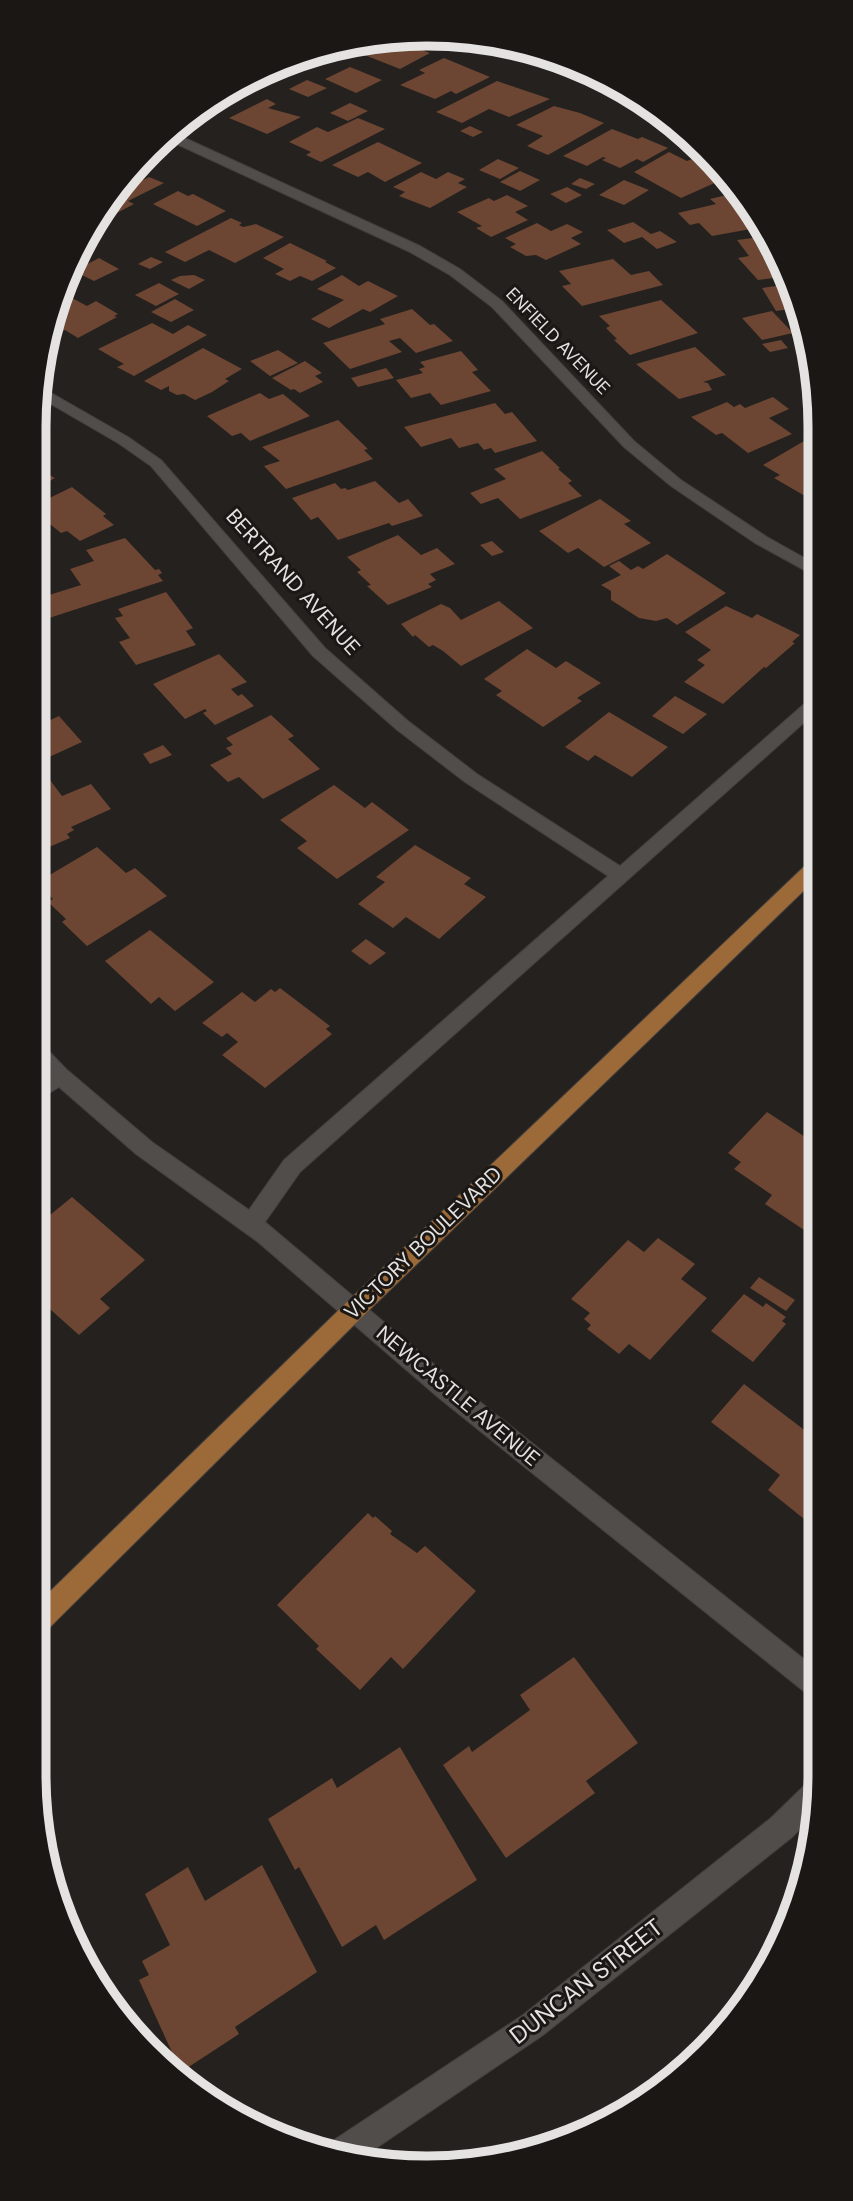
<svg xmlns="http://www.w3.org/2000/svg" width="853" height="2201" font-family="'DM Sans',sans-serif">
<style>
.building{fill:#6c4533}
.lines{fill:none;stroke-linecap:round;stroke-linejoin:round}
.minor-casing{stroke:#413e3c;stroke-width:2}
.major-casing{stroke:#413e3c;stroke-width:2}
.path{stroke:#62605d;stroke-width:4.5;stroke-dasharray:5 5;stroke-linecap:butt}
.minor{fill:#504d4a;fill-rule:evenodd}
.major{fill:#9c6938;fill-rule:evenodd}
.labels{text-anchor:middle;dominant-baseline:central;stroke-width:6;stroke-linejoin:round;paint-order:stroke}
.far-street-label{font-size:18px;fill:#e5e3e1;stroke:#1a1715}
.street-label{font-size:21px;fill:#e5e3e1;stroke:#1a1715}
.near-street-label{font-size:24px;fill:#e5e3e1;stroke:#1a1715}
.rim{fill:none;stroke:#e5e3e1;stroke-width:9}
</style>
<rect width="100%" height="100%" fill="#24211e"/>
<g class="building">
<polygon points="388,42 410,50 416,48 430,53 400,69 362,54"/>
<polygon points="444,58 490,77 456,94 451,91 435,99 400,85 425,73 419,70"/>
<polygon points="350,67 382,80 356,93 325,79"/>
<polygon points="307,80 327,88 308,97 289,89"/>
<polygon points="497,81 550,99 509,117 489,109 462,123 436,112"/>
<polygon points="267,99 276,104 268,108 301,117 267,134 229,118"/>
<polygon points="350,103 368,111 348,121 330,113"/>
<polygon points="554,106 580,113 604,123 548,155 527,146 543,136 516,125"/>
<polygon points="358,118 385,129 321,162 306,155 311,152 289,142 317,127 328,132"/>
<polygon points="470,126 483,132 473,137 460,131"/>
<polygon points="612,129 638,139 642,137 668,148 643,162 637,159 620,168 602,160 606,158 603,157 587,166 563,156"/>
<polygon points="378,142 422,163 385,182 368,172 358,177 332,165"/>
<polygon points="669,152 687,161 694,158 728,177 681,198 634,172"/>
<polygon points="498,159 519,168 500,179 479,170"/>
<polygon points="520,171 540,180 520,191 500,182"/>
<polygon points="421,172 436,179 448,172 465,179 458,183 467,187 430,208 399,196 405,192 393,187"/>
<polygon points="130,174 143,180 149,177 164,183 128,201 134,204 111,216 100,216 115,187"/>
<polygon points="580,178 595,184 586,189 571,184"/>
<polygon points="624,180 649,190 624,205 599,195"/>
<polygon points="567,187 582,195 566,203 550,194"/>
<polygon points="178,191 188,196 193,194 226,211 197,226 153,204"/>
<polygon points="739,192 762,227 712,236 699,223 690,225 678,213 716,204 710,199"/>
<polygon points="507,195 528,206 515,212 528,220 491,237 476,228 482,226 457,212 489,198 494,201"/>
<polygon points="231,218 242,223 239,225 243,227 256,224 284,237 235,263 209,250 185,262 165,252"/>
<polygon points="633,222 651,234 660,231 677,242 657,249 642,237 624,243 607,230"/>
<polygon points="537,223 551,231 567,224 583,232 571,238 581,244 546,260 536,255 526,256 510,247 516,244 505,238"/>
<polygon points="768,236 779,253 785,273 779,274 781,277 758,280 738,258 749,256 737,240"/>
<polygon points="290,243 327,261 325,262 336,268 312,281 300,276 290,281 275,274 284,269 263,258"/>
<polygon points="151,257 163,262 150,269 138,264"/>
<polygon points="99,258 119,269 94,281 74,271"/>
<polygon points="613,259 631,275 649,271 663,285 582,306 562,286 571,284 559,271"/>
<polygon points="194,275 205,280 189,289 171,280 180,276"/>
<polygon points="342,275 359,286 368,281 398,296 370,312 363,309 329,328 311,319 344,300 317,289"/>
<polygon points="159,283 179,294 156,306 135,295"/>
<polygon points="789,284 794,302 799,317 796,317 790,309 776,311 762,288"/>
<polygon points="72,298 87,306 96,301 118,314 114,316 117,317 78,338 65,330 57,334 46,329 56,306"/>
<polygon points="175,299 194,310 171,322 151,312"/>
<polygon points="661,300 698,333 630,355 614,340 617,339 606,328 610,326 599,316"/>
<polygon points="412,309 430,325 434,324 453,341 416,353 400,338 389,341 402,352 350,369 323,343 385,324 380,319"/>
<polygon points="772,311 793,333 762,340 742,318"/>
<polygon points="152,323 173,334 188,325 207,335 134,376 117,367 124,364 98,349"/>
<polygon points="781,340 788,348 770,352 762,344"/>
<polygon points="695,347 726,375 703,382 708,383 712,390 679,399 636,364"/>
<polygon points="203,348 242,369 225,379 229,381 212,392 195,400 184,394 177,395 169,391 169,386 161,390 144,381"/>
<polygon points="278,350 298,363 270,376 250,361"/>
<polygon points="461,351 478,370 472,372 491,391 441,405 430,393 411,398 396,380 423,373 419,369 425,367 420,362"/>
<polygon points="305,361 322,373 315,376 323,382 300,393 294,389 291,390 272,378"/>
<polygon points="386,368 394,378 358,387 351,378"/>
<polygon points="260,393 269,399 283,394 310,416 250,441 241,433 232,436 207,416"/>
<polygon points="773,397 789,409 769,418 792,434 748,453 722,433 716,435 691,417 727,402 734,407 740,404 745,408"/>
<polygon points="495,403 505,414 512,412 537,441 495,453 491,448 484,450 478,443 459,448 451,438 421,447 404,427"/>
<polygon points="338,420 368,449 364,450 373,459 286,489 264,466 280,461 262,447"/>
<polygon points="816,434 816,436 817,503 774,478 780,475 763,465"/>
<polygon points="542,451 560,468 558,469 572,481 568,483 582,496 520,519 498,498 481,504 470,493 506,479 494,469"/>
<polygon points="33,470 38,473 42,471 55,478 33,491"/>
<polygon points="375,481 399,503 408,499 423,516 392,526 389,523 338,540 318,517 311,520 292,498 335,483 341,489 345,488 348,490"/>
<polygon points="72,487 106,514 103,516 114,525 80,541 67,531 61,533 46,521 51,519 35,505"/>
<polygon points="600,499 631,521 624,524 651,543 604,567 578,548 568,553 539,531"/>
<polygon points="398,535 421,555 437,548 455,564 430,574 436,580 428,584 432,587 388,605 367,586 371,585 357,572 361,570 347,557"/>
<polygon points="41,537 51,548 33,555 33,540"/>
<polygon points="125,538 155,570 159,569 162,573 158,575 163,581 43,620 33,605 33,600 81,585 70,569 94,561 86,550"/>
<polygon points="492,541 504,552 492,556 480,545"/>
<polygon points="667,554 726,593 677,625 667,618 656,621 639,618 611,600 611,591 601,585 621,575 609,566 619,561 631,570 638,566 643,569"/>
<polygon points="166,592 193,628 186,631 196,645 136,665 119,642 130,638 115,618 123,616 118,609"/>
<polygon points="499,601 533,628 461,666 443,651 433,645 429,647 415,635 413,637 401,624 441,604 450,608 461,620"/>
<polygon points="726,606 752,618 757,614 800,635 792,642 795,643 766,668 764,667 723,704 684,682 705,665 697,660 711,650 685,632"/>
<polygon points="527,649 556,668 566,661 601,683 577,698 582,701 543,727 496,695 502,691 484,679"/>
<polygon points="219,654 247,682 231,689 238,696 242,694 254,706 215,725 203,713 207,711 205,709 185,719 153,684"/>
<polygon points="675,696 707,714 683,734 652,716"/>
<polygon points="609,712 668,747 632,777 595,755 588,761 565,747"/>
<polygon points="271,715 294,736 288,739 320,769 263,799 239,777 228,782 210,765 232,754 226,748 233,745 226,738"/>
<polygon points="59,716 82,742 36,763 33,760 33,728"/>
<polygon points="163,745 172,755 150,764 143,754"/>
<polygon points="44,772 62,796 91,784 111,809 71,827 74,830 67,834 70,838 33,854 33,777"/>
<polygon points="334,785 365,808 372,802 409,830 337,879 297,848 307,841 280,820"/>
<polygon points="415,845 471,878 464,884 486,897 439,939 406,917 393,928 358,904 385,882 376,877"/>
<polygon points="97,847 126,873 135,868 167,896 87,946 62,922 66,919 48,902 53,899 36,883"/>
<polygon points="150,930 214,982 175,1011 159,997 151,1004 105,961"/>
<polygon points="366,939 386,953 370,965 351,951"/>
<polygon points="280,988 330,1026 326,1029 332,1034 265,1088 222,1055 238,1042 227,1033 222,1037 202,1023 242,992 255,1002 271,989 275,992"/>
<polygon points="767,1112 813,1142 806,1149 818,1157 818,1225 810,1234 765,1204 772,1195 734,1169 741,1162 728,1153"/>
<polygon points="72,1197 145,1260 100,1299 110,1308 79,1335 33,1294 33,1229"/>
<polygon points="658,1238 695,1264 681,1279 707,1298 650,1360 629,1344 619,1354 587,1329 591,1325 584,1319 590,1313 571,1299 628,1240 644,1252"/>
<polygon points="759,1277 795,1300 786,1311 750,1288"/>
<polygon points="744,1294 763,1307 766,1303 786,1317 782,1321 786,1324 753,1362 711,1331"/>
<polygon points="33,1353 47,1365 33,1377"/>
<polygon points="744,1384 815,1438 819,1433 819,1531 768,1490 780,1475 711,1422"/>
<polygon points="368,1513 373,1518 375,1516 392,1531 390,1534 417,1553 425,1546 476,1591 403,1669 391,1657 360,1690 316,1649 319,1646 277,1605"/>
<polygon points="574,1657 638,1743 586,1781 595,1793 506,1858 443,1765 469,1746 472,1752 530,1710 520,1695"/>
<polygon points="400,1747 477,1880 384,1940 376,1925 342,1947 299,1867 295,1870 268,1819 332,1778 337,1788"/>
<polygon points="262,1865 317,1972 235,2027 239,2034 181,2072 139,1980 149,1975 142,1961 170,1945 145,1894 188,1867 205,1901"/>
</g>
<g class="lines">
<defs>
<g id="minor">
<path d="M508,45C532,47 610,75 629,91H622L509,48Z"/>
<polygon points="176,134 420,246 460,269 502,301 634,441 681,480 767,537 817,565 817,577 755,543 671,486 624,447 492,307 450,275 410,252 168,140"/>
<polygon points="39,386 128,437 161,460 325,648 408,721 477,774 620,866 811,698 817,696 817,711 300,1172 265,1222 455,1382 819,1671 820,1701 811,1697 439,1398 258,1242 136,1154 59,1087 33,1103 33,1083 45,1074 33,1062 33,1040 40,1042 66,1069 152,1142 249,1210 284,1160 608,876 465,782 396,729 313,656 151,466 118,443 37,396"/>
<polygon points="817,1779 814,1815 791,1838 543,2035 360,2159 329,2149 331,2142 523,2015 771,1818 807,1783"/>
</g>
<polygon id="major" points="818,858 818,877 362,1317 42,1635 33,1639 33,1608 346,1303 811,860"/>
</defs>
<use href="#minor" class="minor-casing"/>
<use href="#major" class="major-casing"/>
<polyline class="path" points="815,1001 818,1002"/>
<use href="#minor" class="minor"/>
<use href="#major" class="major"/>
</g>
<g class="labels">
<g class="far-street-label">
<text transform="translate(558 341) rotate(46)">ENFIELD AVENUE</text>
</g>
<g class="street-label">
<text transform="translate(293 582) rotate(48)">BERTRAND AVENUE</text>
<text transform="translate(423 1243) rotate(-44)">VICTORY BOULEVARD</text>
<text transform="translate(458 1396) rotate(40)">NEWCASTLE AVENUE</text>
</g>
<g class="near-street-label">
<text transform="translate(586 1981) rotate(-38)">DUNCAN STREET</text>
</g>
</g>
<path d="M0 0H853V2201H0ZM427 46H427A381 381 0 0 1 808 427V1775A381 381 0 0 1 427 2156H427A381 381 0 0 1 46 1775V427A381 381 0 0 1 427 46Z" fill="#1a1715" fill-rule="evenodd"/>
<path class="rim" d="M427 46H427A381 381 0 0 1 808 427V1775A381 381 0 0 1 427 2156H427A381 381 0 0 1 46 1775V427A381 381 0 0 1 427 46Z"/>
</svg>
